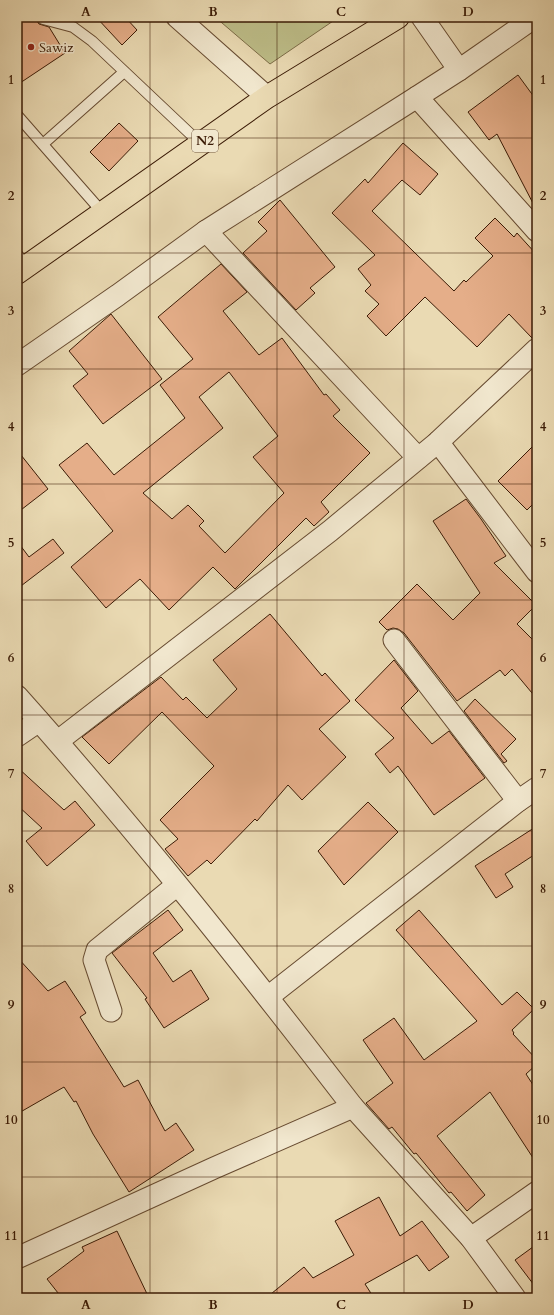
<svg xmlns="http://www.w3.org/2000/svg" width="554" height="1315" font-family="Cardo,serif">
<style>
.green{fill:#bdbd88;stroke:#7c6c47}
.building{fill:#e5ae89;stroke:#3b1b06;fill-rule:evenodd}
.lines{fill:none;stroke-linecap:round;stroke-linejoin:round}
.service-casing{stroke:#674b31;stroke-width:12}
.minor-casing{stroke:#674b31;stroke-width:23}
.trunk-casing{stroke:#3b1b06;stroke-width:24}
.service{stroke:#f1e7ce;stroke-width:10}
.minor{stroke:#f1e7ce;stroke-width:21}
.trunk{stroke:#eadab3;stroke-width:22}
.grid{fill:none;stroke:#3b1b06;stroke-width:1;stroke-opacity:0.55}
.poi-dot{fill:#8f2418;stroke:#f1e7ce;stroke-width:1.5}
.labels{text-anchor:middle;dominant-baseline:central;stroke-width:3;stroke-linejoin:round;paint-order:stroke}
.shield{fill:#f1e7ce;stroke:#725842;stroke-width:1}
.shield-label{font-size:13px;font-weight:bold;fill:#3b1b06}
.poi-label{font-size:14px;fill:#3b1b06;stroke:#f1e7ce;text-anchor:start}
.neatline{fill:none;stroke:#3b1b06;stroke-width:1.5}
.grid-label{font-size:13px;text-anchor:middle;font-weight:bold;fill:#3b1b06}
</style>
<rect width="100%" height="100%" fill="#eadab3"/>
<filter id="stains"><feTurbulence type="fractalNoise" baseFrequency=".005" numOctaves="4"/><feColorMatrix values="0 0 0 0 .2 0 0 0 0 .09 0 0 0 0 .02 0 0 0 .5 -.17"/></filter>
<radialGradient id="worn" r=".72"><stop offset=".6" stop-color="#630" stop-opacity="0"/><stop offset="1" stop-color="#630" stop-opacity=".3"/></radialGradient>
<polygon class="green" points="215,17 339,17 270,64"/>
<g class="building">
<polygon points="17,17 37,17 37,21 39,24 49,27 65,53 17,85"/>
<polygon points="96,17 125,17 137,30 122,45"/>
<polygon points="518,75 537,101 537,211 497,134 489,140 468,112"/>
<polygon points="119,123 138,141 109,171 90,152"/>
<polygon points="403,143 438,174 420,195 402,180 372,211 454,291 464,280 466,282 493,256 475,238 495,218 514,237 517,233 537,255 537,337 532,338 509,314 477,347 425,297 386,336 367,316 379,304 365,291 371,285 358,269 375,255 332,213 365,179 368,183"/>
<polygon points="280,200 335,267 310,288 315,293 296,310 243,253 267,231 258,222"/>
<path d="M221,264L247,292L223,311L259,355L282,338L324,395L326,394L340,410L333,416L370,453L321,502L329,512L314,526L306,518L235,589L213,567L169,610L140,579L106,608L71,567L113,531L59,465L87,443L114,475L185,418L160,385L193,359L158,317ZM229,372L278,436L253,457L284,493L225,553L199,526L204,521L188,505L172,519L143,493L223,428L199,397Z"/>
<polygon points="111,314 162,379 103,424 73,386 88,374 69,351"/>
<polygon points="537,442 537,500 527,510 498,481"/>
<polygon points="17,450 48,489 17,513"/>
<polygon points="466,499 481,519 506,556 494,563 536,605 517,624 537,644 537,699 512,669 505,676 500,670 457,701 404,633 398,629 393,628 387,630 379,622 417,584 453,620 480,593 433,521"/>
<polygon points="53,539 64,553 17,589 17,541 29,557"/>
<polygon points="270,614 322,676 325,673 350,701 319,729 346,757 302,800 288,785 257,821 255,819 211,864 207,860 188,876 165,849 178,839 160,820 214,766 162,712 109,764 82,737 161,677 183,700 186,697 207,718 237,689 213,660"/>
<polygon points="394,660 418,691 401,708 432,744 449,731 485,778 434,815 398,766 390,773 375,754 394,738 355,700"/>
<polygon points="475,699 516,739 501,754 507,761 504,763 464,711"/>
<polygon points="17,767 64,810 75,801 95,825 47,866 26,841 42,828 17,805"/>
<polygon points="368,802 398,832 344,885 318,851"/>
<polygon points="537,826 537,853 505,874 513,887 496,898 475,866"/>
<polygon points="168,910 183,930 153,953 173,982 191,970 209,999 164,1028 145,999 147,998 112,953"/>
<polygon points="419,910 502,1005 517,992 534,1009 512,1030 514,1033 513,1034 537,1060 537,1064 526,1074 537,1091 537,1164 490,1092 437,1136 485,1195 467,1211 451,1192 449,1193 416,1153 414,1154 392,1127 389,1129 366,1103 393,1083 363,1040 394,1018 424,1060 477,1021 396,930"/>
<polygon points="17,957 48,991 65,981 86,1013 80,1017 124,1087 138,1080 165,1131 176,1123 194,1150 129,1192 93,1134 76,1101 74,1102 64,1087 17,1114"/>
<polygon points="379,1197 400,1236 422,1221 449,1257 429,1271 417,1255 365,1284 374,1298 266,1298 304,1267 313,1278 354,1255 335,1221"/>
<polygon points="117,1231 149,1298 62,1298 47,1279 84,1251 82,1247"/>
<polygon points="537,1244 537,1289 515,1260"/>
</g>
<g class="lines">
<defs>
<g id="service">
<polyline points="43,19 73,27 92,41 201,144"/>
<polyline points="17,115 103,213"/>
<polyline points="43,144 124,72"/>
<polyline points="17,254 26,266"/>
</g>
<g id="minor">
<polyline points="177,17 267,97"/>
<polyline points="422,17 459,70"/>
<polyline points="417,97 459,70 535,17"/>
<polyline points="206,231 418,458"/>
<polyline points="17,365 118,295 206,231 417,97 537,231"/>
<polyline points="438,442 537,572"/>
<polyline points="394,640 518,801"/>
<path d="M17,696C135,828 245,967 353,1107"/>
<polyline points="17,736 39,721"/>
<polyline points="58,741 330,531 438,442 537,349"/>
<polyline points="268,997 518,801 537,788"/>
<polyline points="111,1011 94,960 97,950 177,885"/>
<polyline points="471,1238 537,1192"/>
<polyline points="17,1258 214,1168 353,1107 471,1238 515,1298"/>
</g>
<polyline id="trunk" points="17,273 267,97 398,17"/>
</defs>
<use href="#service" class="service-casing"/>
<use href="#minor" class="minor-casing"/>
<use href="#trunk" class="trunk-casing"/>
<use href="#service" class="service"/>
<use href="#minor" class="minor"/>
<use href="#trunk" class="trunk"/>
</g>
<path class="grid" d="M150,17V1298M277,17V1298M404,17V1298M17,138H537M17,253H537M17,369H537M17,484H537M17,600H537M17,715H537M17,831H537M17,946H537M17,1062H537M17,1177H537"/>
<circle class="poi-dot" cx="31" cy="47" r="4"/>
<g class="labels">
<rect class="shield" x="192" y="130" width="26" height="22" rx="3"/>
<g class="shield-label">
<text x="205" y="141">N2</text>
</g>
<g class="poi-label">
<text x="39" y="47">Sawiz</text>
</g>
</g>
<rect width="554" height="1315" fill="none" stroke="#eadab3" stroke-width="44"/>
<rect x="22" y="22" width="510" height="1271" class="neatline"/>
<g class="grid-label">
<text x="86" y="16">A</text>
<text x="213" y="16">B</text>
<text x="341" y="16">C</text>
<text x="468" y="16">D</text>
<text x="11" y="84">1</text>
<text x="543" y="84">1</text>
<text x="11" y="200">2</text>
<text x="543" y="200">2</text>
<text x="11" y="315">3</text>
<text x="543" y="315">3</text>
<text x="11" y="431">4</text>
<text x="543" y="431">4</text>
<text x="11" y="547">5</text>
<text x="543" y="547">5</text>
<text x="11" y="662">6</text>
<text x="543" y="662">6</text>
<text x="11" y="778">7</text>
<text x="543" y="778">7</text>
<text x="11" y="893">8</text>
<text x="543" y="893">8</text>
<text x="11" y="1009">9</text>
<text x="543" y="1009">9</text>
<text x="11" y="1124">10</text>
<text x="543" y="1124">10</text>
<text x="11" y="1240">11</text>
<text x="543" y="1240">11</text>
<text x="86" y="1309">A</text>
<text x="213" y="1309">B</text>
<text x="341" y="1309">C</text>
<text x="468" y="1309">D</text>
</g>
<rect width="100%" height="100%" filter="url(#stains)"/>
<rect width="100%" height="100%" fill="url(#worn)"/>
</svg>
